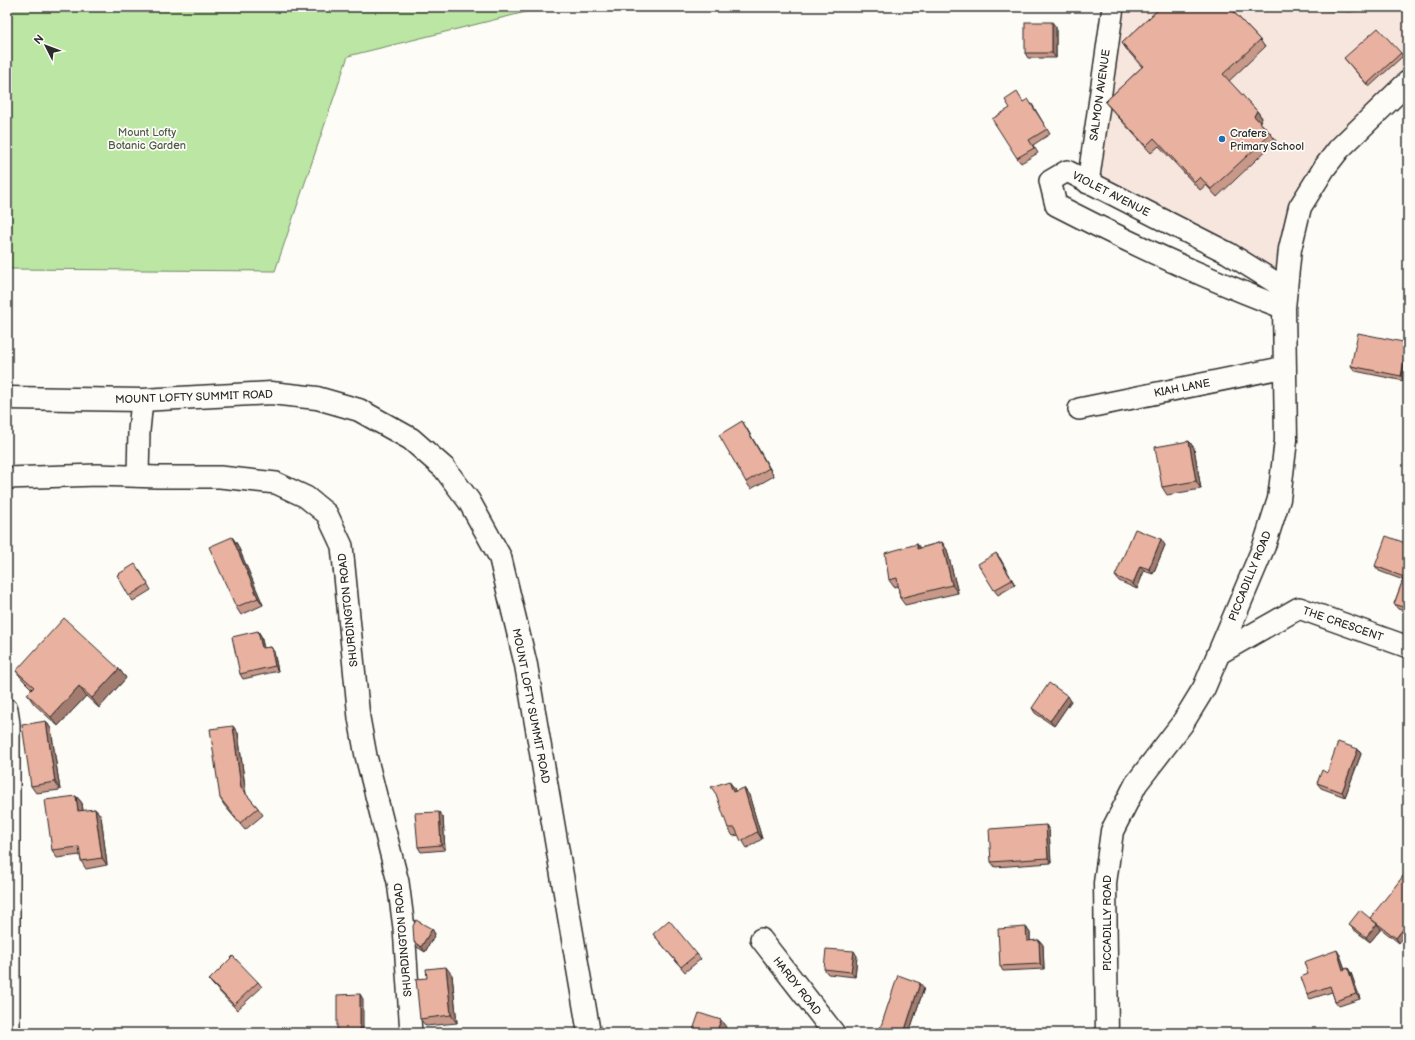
<svg xmlns="http://www.w3.org/2000/svg" width="1415" height="1040" font-family="'Balsamiq Sans',sans-serif">
<style>
.built{fill:#f7e6dd}
.green{fill:#bbe6a3;stroke:#738867}
.lines{fill:none;stroke-linecap:round;stroke-linejoin:round}
.minor-casing{stroke:#2b2b2b;stroke-width:24}
.major-casing{stroke:#2b2b2b;stroke-width:25}
.minor{stroke:#fdfcf7;stroke-width:21}
.major{stroke:#fdfcf7;stroke-width:22}
.wall{fill:#c89889;stroke:#2b2b2b}
.shaded-wall{fill:#a37c6f;stroke:#2b2b2b}
.building{fill:#e9b19f;stroke:#2b2b2b}
.poi-dot{fill:#1f6fb2;stroke:#fdfcf7;stroke-width:1.5}
.labels{text-anchor:middle;dominant-baseline:central;stroke-width:3.5;stroke-linejoin:round;paint-order:stroke}
.street-label{font-size:11px;fill:#2b2b2b;stroke:#fdfcf7}
.park-label{font-size:11px;fill:#4f5a49;stroke:#fdfcf7}
.poi-label{font-size:11px;fill:#2b2b2b;stroke:#fdfcf7;text-anchor:start}
</style>
<rect width="100%" height="100%" fill="#fdfcf7"/>
<filter id="ink" filterUnits="userSpaceOnUse"><feTurbulence type="fractalNoise" baseFrequency=".025" numOctaves="2"/><feDisplacementMap in="SourceGraphic" scale="8" xChannelSelector="R" yChannelSelector="G"/><feConvolveMatrix kernelMatrix="1 2 1 2 8 2 1 2 1" color-interpolation-filters="sRGB"/></filter>
<g filter="url(#ink)">
<polygon class="built" points="1113,7 1408,7 1408,82 1300,207 1286,289 1088,183"/>
<g class="green">
<polygon points="7,7 546,7 348,56 275,271 7,269"/>
<polygon points="1313,7 1370,7 1351,12 1317,10"/>
</g>
<g class="lines">
<defs>
<g id="minor">
<polyline points="1088,183 1113,7"/>
<path d="M1284,308C1206,279 1130,243 1056,205L1050,181L1067,171L1228,253L1286,289"/>
<polyline points="1079,409 1285,367"/>
<polyline points="138,476 139,431 142,400"/>
<polyline points="7,478 97,475 158,477 220,477 276,483 306,497 327,514 342,546 359,718 366,756 398,882 404,928 411,1033"/>
<polyline points="1218,654 1299,608 1408,647"/>
<polyline points="7,709 9,724 9,1033"/>
<polyline points="761,939 834,1033"/>
</g>
<g id="major">
<polyline points="7,398 142,400 271,393 317,398 359,410 411,439 444,468 469,501 500,557 526,665 589,1033"/>
<polyline points="1107,1033 1105,883 1112,831 1136,784 1182,724 1204,688 1264,546 1279,499 1286,440 1284,308 1290,249 1300,207 1325,167 1339,149 1408,82"/>
</g>
</defs>
<use href="#minor" class="minor-casing"/>
<use href="#major" class="major-casing"/>
<use href="#minor" class="minor"/>
<use href="#major" class="major"/>
</g>
<g class="wall">
<polygon points="1156,7 1229,7 1260,40 1265,47 1229,81 1257,111 1262,118 1260,122 1271,134 1276,141 1217,197 1206,185 1200,190 1159,146 1151,153 1111,109 1105,102 1142,67 1127,50 1122,43 1159,9"/>
<polygon points="1056,27 1056,58 1028,58 1025,53"/>
<polygon points="1401,53 1403,56 1369,87 1344,58"/>
<polygon points="1023,102 1032,104 1050,134 1033,145 1038,153 1021,163 1017,158"/>
<polygon points="1408,343 1404,381 1355,371 1351,366"/>
<polygon points="747,429 774,476 751,489 746,482"/>
<polygon points="1189,441 1194,448 1201,489 1167,495 1162,487"/>
<polygon points="232,537 237,544 263,605 241,615 236,607"/>
<polygon points="942,542 947,550 958,593 905,605 900,598 898,586 894,587 889,580 917,544 920,548"/>
<polygon points="1408,544 1408,612 1398,609 1394,604 1403,580 1379,571 1375,566"/>
<polygon points="1165,545 1153,574 1144,571 1137,589 1119,581 1115,576"/>
<polygon points="996,553 1015,585 998,595 994,590"/>
<polygon points="139,569 151,590 133,601 129,596"/>
<polygon points="258,631 261,636 264,648 271,647 274,652 278,671 243,679 240,674"/>
<polygon points="119,669 126,678 99,708 86,696 58,726 34,704 27,694 32,689 23,680 16,671"/>
<polygon points="1071,701 1054,726 1035,713 1032,708"/>
<polygon points="46,721 51,729 60,790 36,793 31,786"/>
<polygon points="238,733 246,794 258,808 263,815 245,830 224,805 220,798"/>
<polygon points="1358,749 1361,754 1345,797 1321,788 1317,783 1327,773"/>
<polygon points="734,788 735,791 749,795 762,839 747,848 739,835 733,836 728,828"/>
<polygon points="76,796 82,803 83,811 95,809 101,816 107,865 86,869 81,861 80,855 57,858 52,850"/>
<polygon points="443,817 445,850 421,852 418,847"/>
<polygon points="1046,825 1049,830 1051,863 995,867 991,862"/>
<polygon points="1404,875 1399,943 1380,928 1381,929 1370,942 1353,929 1349,924 1371,919"/>
<polygon points="1026,927 1030,933 1030,941 1039,940 1043,945 1044,969 1003,971 1000,966"/>
<polygon points="432,929 435,934 425,952 417,947 414,942"/>
<polygon points="653,934 697,954 701,959 685,972"/>
<polygon points="1340,955 1345,969 1348,968 1351,973 1360,999 1339,1006 1335,1001 1332,992 1310,999 1307,994 1308,974"/>
<polygon points="857,956 855,977 828,974 824,969"/>
<polygon points="452,975 457,1023 426,1026 420,1019"/>
<polygon points="209,980 258,982 262,987 237,1010 213,985"/>
<polygon points="924,988 909,1033 883,1033 880,1029"/>
</g>
<g class="shaded-wall">
<polygon points="1052,22 1056,27 1056,58 1052,53"/>
<polygon points="1257,111 1262,118 1259,123 1254,116"/>
<polygon points="1408,343 1408,363 1404,381 1401,376"/>
<polygon points="742,421 747,429 774,476 769,468"/>
<polygon points="1189,441 1194,448 1201,489 1196,481"/>
<polygon points="232,537 237,544 263,605 258,598"/>
<polygon points="1161,539 1165,545 1153,574 1149,569"/>
<polygon points="942,542 947,550 958,593 952,585"/>
<polygon points="917,544 922,551 917,549"/>
<polygon points="996,553 1000,558 1015,585 1012,580"/>
<polygon points="1140,566 1144,571 1137,589 1133,584"/>
<polygon points="258,631 261,636 265,653 262,648"/>
<polygon points="271,647 274,652 278,671 275,666"/>
<polygon points="119,669 126,678 99,708 92,698"/>
<polygon points="79,686 86,696 58,726 51,717"/>
<polygon points="1068,696 1071,701 1054,726 1050,721"/>
<polygon points="46,721 51,729 60,790 55,782"/>
<polygon points="233,726 238,733 246,795 241,788"/>
<polygon points="1358,749 1361,754 1345,797 1342,792"/>
<polygon points="729,781 734,788 738,799 733,792"/>
<polygon points="744,788 749,795 762,839 757,832"/>
<polygon points="76,796 82,803 84,819 78,811"/>
<polygon points="95,809 101,816 107,865 102,858"/>
<polygon points="439,812 443,817 445,850 441,845"/>
<polygon points="1046,825 1049,830 1051,863 1048,858"/>
<polygon points="1408,923 1408,933 1399,943 1396,938"/>
<polygon points="1377,924 1381,929 1370,942 1366,937"/>
<polygon points="1026,927 1030,933 1030,946 1027,941"/>
<polygon points="432,929 435,934 425,952 421,947"/>
<polygon points="1039,940 1043,945 1044,969 1040,964"/>
<polygon points="1337,950 1340,955 1347,975 1343,970"/>
<polygon points="854,951 857,956 855,977 851,972"/>
<polygon points="446,967 452,975 457,1023 451,1015"/>
<polygon points="1348,968 1351,973 1360,999 1356,994"/>
<polygon points="920,983 924,988 909,1033 904,1033"/>
<polygon points="360,994 363,999 363,1033 360,1033"/>
<polygon points="721,1020 726,1027 724,1033 716,1033"/>
</g>
<g class="building">
<polygon points="1161,7 1229,7 1260,40 1223,74 1257,111 1254,116 1271,134 1211,189 1200,177 1195,182 1154,138 1146,146 1105,102 1143,66 1122,43"/>
<rect x="1025" y="22" width="27" height="31"/>
<polygon points="1378,28 1401,53 1367,84 1344,58"/>
<polygon points="1017,92 1023,102 1028,99 1047,129 1029,140 1034,148 1017,158 992,119 1010,108 1005,100"/>
<polygon points="1358,333 1408,343 1401,376 1351,366"/>
<polygon points="742,421 769,468 746,482 719,435"/>
<polygon points="1189,441 1196,481 1162,487 1155,447"/>
<polygon points="1135,529 1161,539 1149,569 1140,566 1133,584 1115,576"/>
<polygon points="1386,536 1408,544 1408,609 1394,604 1404,577 1375,566"/>
<polygon points="232,537 258,598 236,607 209,547"/>
<polygon points="942,542 952,585 900,598 897,578 889,580 885,553 917,544 917,549"/>
<polygon points="996,553 1012,580 994,590 978,564"/>
<polygon points="135,564 148,584 129,596 117,575"/>
<polygon points="64,618 119,669 92,698 79,686 51,717 27,694 34,687 16,671"/>
<polygon points="258,631 262,648 271,647 275,666 240,674 232,637"/>
<polygon points="1049,683 1068,696 1050,721 1032,708"/>
<polygon points="46,721 55,782 31,786 22,725"/>
<polygon points="233,726 241,788 258,808 240,823 220,798 210,729"/>
<polygon points="1338,742 1358,749 1342,792 1317,783 1322,770 1327,773"/>
<polygon points="729,781 733,792 744,788 757,832 741,841 735,828 728,828 716,794 711,787"/>
<polygon points="76,796 78,811 95,809 102,858 81,861 79,847 52,850 45,800"/>
<polygon points="439,812 441,845 418,847 415,813"/>
<polygon points="1046,825 1048,858 991,862 989,829"/>
<polygon points="1404,875 1408,879 1408,923 1396,938 1370,918"/>
<polygon points="1360,910 1377,924 1366,937 1349,924"/>
<polygon points="416,920 432,929 421,947 414,942 413,926"/>
<polygon points="669,920 697,954 681,967 653,934"/>
<polygon points="1026,927 1027,941 1039,940 1040,964 1000,966 998,929"/>
<polygon points="826,949 854,951 851,972 824,969"/>
<polygon points="1337,950 1343,970 1348,968 1356,994 1335,1001 1330,986 1307,994 1301,977 1308,974 1304,962"/>
<polygon points="233,956 258,982 234,1005 209,980"/>
<polygon points="446,967 451,1015 420,1019 416,979 427,978 426,969"/>
<polygon points="898,975 920,983 904,1033 893,1033 880,1029"/>
<polygon points="360,994 360,1033 337,1033 337,995"/>
<polygon points="699,1013 721,1020 716,1033 692,1033"/>
</g>
</g>
<circle class="poi-dot" cx="1222" cy="139" r="4"/>
<g class="labels">
<g class="street-label">
<text transform="translate(1100 95) rotate(-82)">SALMON AVENUE</text>
<text transform="translate(1111 194) rotate(27)">VIOLET AVENUE</text>
<text transform="translate(1182 388) rotate(-11)">KIAH LANE</text>
<text transform="translate(194 397) rotate(-2)">MOUNT LOFTY SUMMIT ROAD</text>
<text transform="translate(1250 576) rotate(-68)">PICCADILLY ROAD</text>
<text transform="translate(348 610) rotate(-96)">SHURDINGTON ROAD</text>
<text transform="translate(1343 624) rotate(19)">THE CRESCENT</text>
<text transform="translate(531 706) rotate(79)">MOUNT LOFTY SUMMIT ROAD</text>
<text transform="translate(1107 923) rotate(-90)">PICCADILLY ROAD</text>
<text transform="translate(403 940) rotate(-95)">SHURDINGTON ROAD</text>
<text transform="translate(797 986) rotate(52)">HARDY ROAD</text>
</g>
<g class="park-label">
<text x="147" y="132">Mount Lofty<tspan x="147" dy="13">Botanic Garden</tspan></text>
</g>
<g class="poi-label">
<text x="1230" y="133">Crafers<tspan x="1230" dy="13">Primary School</tspan></text>
</g>
</g>
<rect width="1415" height="1040" fill="none" stroke="#fdfcf7" stroke-width="24"/>
<rect x="12" y="12" width="1391" height="1016" fill="none" stroke="#2b2b2b" stroke-width="1.5" filter="url(#ink)"/>
<g transform="translate(46 46) rotate(312)" stroke="#fdfcf7" stroke-width="3" paint-order="stroke">
<path d="M0-3L7 15L0 10L-7 15Z" fill="#2b2b2b"/>
<text y="-6" font-size="11" font-weight="bold" text-anchor="middle" fill="#2b2b2b">N</text>
</g>
</svg>
